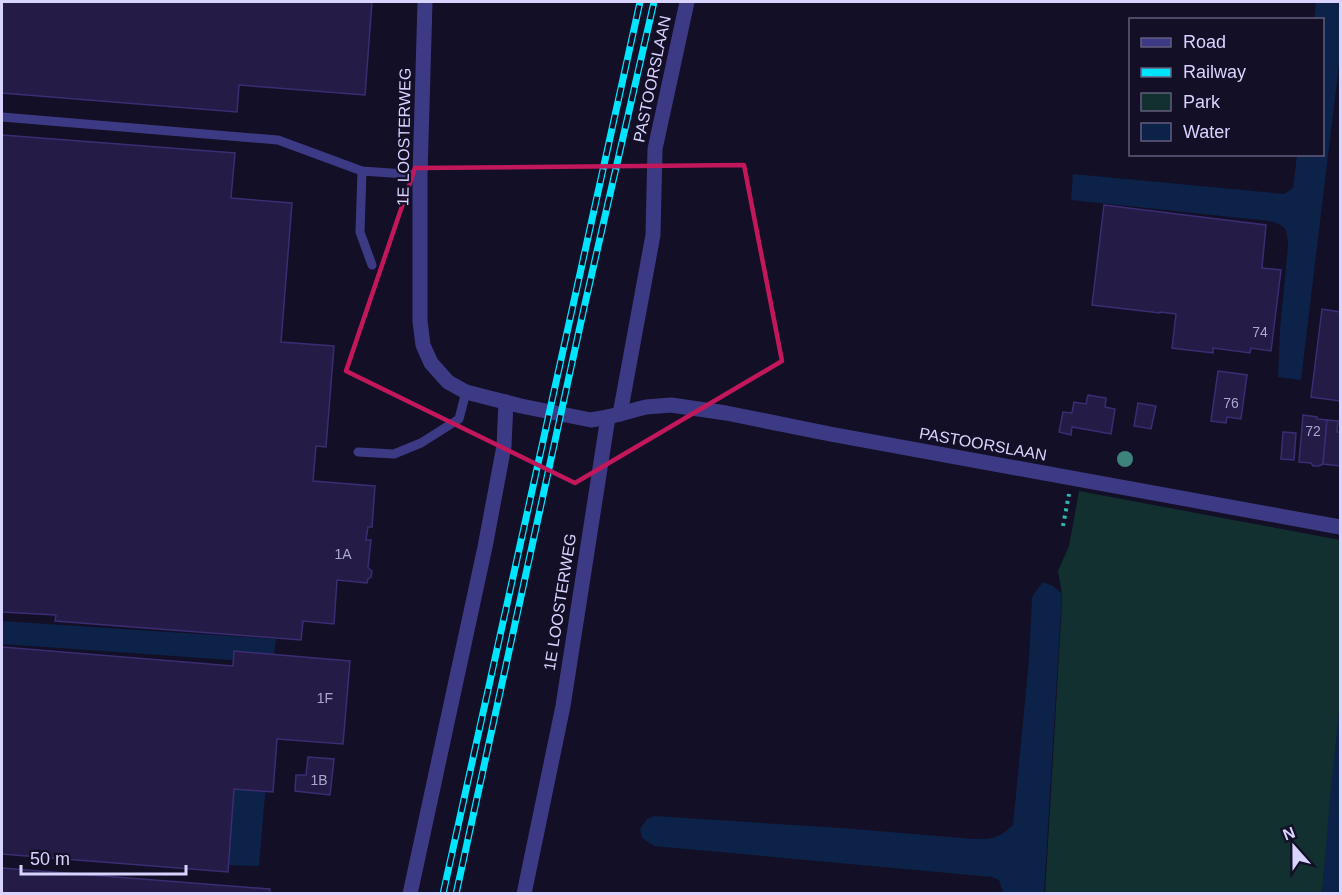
<svg xmlns="http://www.w3.org/2000/svg" width="1342" height="895" font-family="Helvetica,sans-serif">
<style>
.green{fill:#12302f}
.water{fill:#0c2248}
.building{fill:#241b47;stroke:#3b2d73;stroke-width:1.5}
.lines{fill:none;stroke-linecap:round;stroke-linejoin:round}
.path{stroke:#2fb8b0;stroke-width:4;stroke-dasharray:3 4.5;stroke-linecap:butt}
.lane{stroke:#3d3a85;stroke-width:9}
.street{stroke:#3d3a85;stroke-width:15}
.rail-casing{stroke:#00e5ff;stroke-width:7}
.rail{stroke:#130f26;stroke-width:4.5;stroke-dasharray:14;stroke-linecap:butt}
.tree{fill:#3d827b}
.marked{fill:none;stroke:#c2185b;stroke-width:4.5;stroke-linejoin:round}
.labels{text-anchor:middle;dominant-baseline:central;stroke-width:4.5;stroke-linejoin:round;paint-order:stroke}
.number-label{font-size:14px;fill:#aca6d1}
.street-label{font-size:16px;fill:#d9d4ff;stroke:#130f26}
</style>
<rect width="100%" height="100%" fill="#130f26"/>
<polygon class="green" points="1079,491 1340,540 1340,703 1322,893 1045,894 1061,621 1062,594 1058,571 1069,546"/>
<g class="water">
<path d="M1316,2H1340V56L1301,380L1278,377L1280,330L1288,246C1287,228 1286,226 1269,221L1071,200L1073,174L1284,194L1293,188L1297,155L1322,154V20L1314,19Z"/>
<path d="M1043,582L1053,586L1062,594L1044,893H1003L999,880L992,877L654,846L642,838L640,829L647,819L654,816L841,828L974,839C993,839 999,838 1013,825L1029,660L1032,598C1035,591 1039,588 1043,582Z"/>
<polygon points="2,621 276,639 273,663 2,644"/>
<polygon points="237,687 274,690 259,866 221,865"/>
<polygon points="1340,703 1340,893 1322,893 1330,797"/>
</g>
<g class="building">
<polygon points="2,2 372,2 365,95 239,85 237,112 2,93"/>
<polygon points="2,135 235,153 231,198 292,203 281,342 334,346 326,447 316,446 313,481 375,486 372,527 368,527 366,540 371,540 368,568 372,571 371,577 368,579 367,583 337,580 334,624 303,621 301,640 55,621 56,615 2,612"/>
<polygon points="1104,205 1266,225 1262,268 1281,270 1271,351 1251,348 1250,353 1213,348 1213,353 1172,348 1176,314 1160,312 1160,313 1092,305"/>
<polygon points="1322,309 1340,312 1340,401 1311,397"/>
<polygon points="1218,371 1247,375 1241,419 1227,417 1226,423 1211,421"/>
<polygon points="1088,395 1106,398 1105,407 1115,409 1111,434 1072,427 1071,435 1059,432 1063,412 1072,413 1074,402 1086,404"/>
<polygon points="1138,403 1156,406 1151,429 1134,426"/>
<polygon points="1303,415 1317,417 1317,419 1327,420 1323,464 1319,466 1313,466 1311,463 1299,462"/>
<polygon points="1327,420 1338,421 1337,432 1340,432 1340,466 1323,464"/>
<polygon points="1283,432 1296,433 1294,460 1281,459"/>
<polygon points="2,647 233,666 234,651 350,661 343,744 277,739 273,792 234,789 228,872 2,854"/>
<polygon points="308,757 334,759 330,795 295,791 296,775 306,775"/>
<polygon points="2,868 270,889 270,894 2,894"/>
</g>
<g class="lines">
<polyline class="path" points="1063,526 1069,494"/>
<g class="lane">
<polyline points="2,117 278,140 362,171 420,175"/>
<polyline points="362,171 360,232 372,265"/>
<polyline points="358,452 394,454 421,443 459,419 466,392"/>
</g>
<g class="street">
<polyline points="425,2 420,175 420,321 423,345 431,363 448,382 466,392 521,406 591,420 608,417 646,407 671,405 726,413 830,434 1340,527"/>
<polyline points="620,414 653,235 655,149 687,2"/>
<polyline points="410,894 485,547 504,446 506,402"/>
<polyline points="524,894 563,706 608,417"/>
</g>
<defs>
<g id="rail">
<polyline points="443,894 640,2"/>
<polyline points="456,894 584,308 654,2"/>
</g>
</defs>
<use href="#rail" class="rail-casing"/>
<use href="#rail" class="rail"/>
</g>
<circle class="tree" cx="1125" cy="459" r="8"/>
<path class="marked" d="M744,165L782,361L575,483L346,371L415,168Z"/>
<g class="labels">
<g class="number-label">
<text x="1260" y="332">74</text>
<text x="1231" y="403">76</text>
<text x="1313" y="431">72</text>
<text x="343" y="554">1A</text>
<text x="325" y="698">1F</text>
<text x="319" y="780">1B</text>
</g>
<g class="street-label">
<text transform="translate(652 79) rotate(-78)">PASTOORSLAAN</text>
<text transform="translate(404 137) rotate(-89)">1E LOOSTERWEG</text>
<text transform="translate(983 444) rotate(10)">PASTOORSLAAN</text>
<text transform="translate(560 602) rotate(-81)">1E LOOSTERWEG</text>
</g>
</g>
<rect width="1342" height="895" fill="none" stroke="#d9d4ff" stroke-width="6"/>
<rect x="1129" y="18" width="195" height="138" fill="#130f26" stroke="#625e7d" stroke-width="1.5"/>
<rect x="1141" y="38" width="30" height="9" fill="#3d3a85" stroke="#625e7d" stroke-width="1.5"/>
<text x="1183" y="48" font-size="18" fill="#d9d4ff">Road</text>
<rect x="1141" y="68" width="30" height="9" fill="#00e5ff" stroke="#625e7d" stroke-width="1.5"/>
<text x="1183" y="78" font-size="18" fill="#d9d4ff">Railway</text>
<rect x="1141" y="93" width="30" height="18" fill="#12302f" stroke="#625e7d" stroke-width="1.5"/>
<text x="1183" y="108" font-size="18" fill="#d9d4ff">Park</text>
<rect x="1141" y="123" width="30" height="18" fill="#0c2248" stroke="#625e7d" stroke-width="1.5"/>
<text x="1183" y="138" font-size="18" fill="#d9d4ff">Water</text>
<g transform="translate(1294 847) rotate(339)" stroke="#130f26" stroke-width="4.5" paint-order="stroke">
<path d="M0-4.5L10 22L0 15L-10 22Z" fill="#d9d4ff"/>
<text y="-9" font-size="16" font-weight="bold" text-anchor="middle" fill="#d9d4ff">N</text>
</g>
<path d="M21 865v9h165v-9" fill="none" stroke="#d9d4ff" stroke-width="3"/>
<text x="30" y="865" font-size="18" fill="#d9d4ff" stroke="#130f26" stroke-width="4.5" paint-order="stroke">50 m</text>
</svg>
